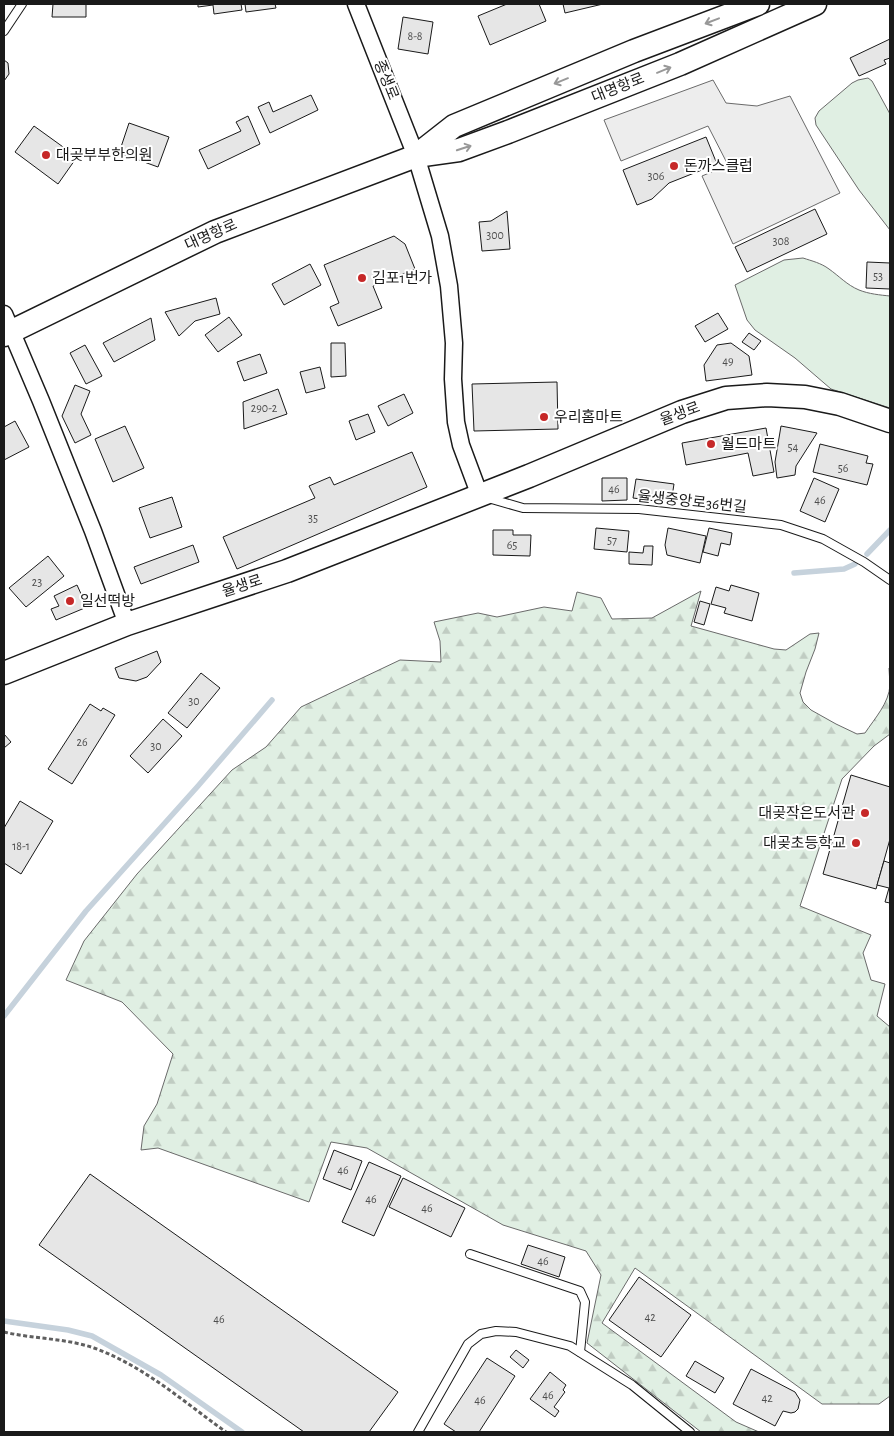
<svg xmlns="http://www.w3.org/2000/svg" width="894" height="1436" font-family="'Alegreya Sans','Noto Sans KR',sans-serif">
<style>
.forest{fill:url(#forest-firs);stroke:#6a6a6a}
.green{fill:#e0efe3;stroke:#6a6a6a}
.parking{fill:#ededed;stroke:#6a6a6a}
.lines{fill:none;stroke-linecap:round;stroke-linejoin:round}
.stream{stroke:#c6d2dc;stroke-width:5.5}
.building{fill:#e6e6e6;stroke:#1a1a1a}
.lane-casing{stroke:#1a1a1a;stroke-width:10}
.street-casing{stroke:#1a1a1a;stroke-width:19}
.secondary-casing{stroke:#1a1a1a;stroke-width:25}
.path{stroke:#5f5f5f;stroke-width:3;stroke-dasharray:4 2.5;stroke-linecap:butt}
.lane{stroke:#fff;stroke-width:8}
.street{stroke:#fff;stroke-width:16}
.secondary{stroke:#fff;stroke-width:22}
.oneway{stroke:#989898}
.poi-dot{fill:#c62828;stroke:#fff;stroke-width:2}
.labels{text-anchor:middle;dominant-baseline:central;stroke-width:4;stroke-linejoin:round;paint-order:stroke}
.number-label{font-size:12px;fill:#4d4d4d}
.street-label{font-size:15px;fill:#1a1a1a;stroke:#fff}
.poi-label{font-size:15px;fill:#1a1a1a;stroke:#fff;text-anchor:start}
</style>
<defs>
<pattern id="forest-firs" width="22" height="20" patternUnits="userSpaceOnUse" patternTransform="scale(1.25)"><rect width="22" height="20" fill="#e0efe3"/><path d="M5 1l3.5 6h-7zM16 11l3.5 6h-7z" fill="#c0ccc2"/></pattern>
</defs>
<rect width="100%" height="100%" fill="#fff"/>
<path class="forest" d="M701,591L691,626L774,649L786,650L810,634L819,633L815,649L806,672L800,693L803,702L811,710L836,724L857,734L865,733C875,718 889,703 890,685C890,679 889,674 889,668L890,669V734L874,746L842,779L800,906L871,935L863,953L871,980L885,984L877,1016L890,1027V1396L879,1404H822L635,1268L602,1323L736,1422L759,1432H701L587,1343L601,1275L586,1251L503,1225L367,1148L331,1142L309,1202L158,1148L141,1150L144,1126L157,1104L173,1054L122,1002L66,980L84,941L137,874L232,770L266,747L301,707L400,660L441,662L440,641L434,622L478,613L497,617L544,607L572,611L577,592L601,598L612,619L652,618Z"/>
<g class="green">
<polygon points="868,78 872,81 890,114 890,230 859,190 816,125 815,118 819,111 852,83 858,80"/>
<path d="M803,258C812,261 821,263 829,269C839,276 847,285 859,290C869,294 880,295 890,296V408L831,389L795,358L755,330L747,320L735,285L784,260Z"/>
</g>
<polygon class="parking" points="713,80 726,103 757,106 790,96 840,193 733,244 702,176 728,165 708,126 621,161 604,120"/>
<g class="lines">
<g class="stream">
<polyline points="867,554 890,530"/>
<polyline points="794,573 844,569 855,564"/>
<polyline points="4,1016 86,911 198,786 272,700"/>
<polyline points="4,1321 68,1330 92,1336 161,1375 242,1432"/>
</g>
</g>
<g class="building">
<polygon points="53,4 86,4 86,17 52,17"/>
<polygon points="198,4 241,4 242,10 214,14 213,5 198,7"/>
<polygon points="245,4 275,4 276,8 246,12"/>
<polygon points="507,4 539,4 546,21 490,45 478,16"/>
<polygon points="563,4 603,4 565,13"/>
<polygon points="403,17 433,22 428,54 398,49"/>
<polygon points="890,39 890,58 884,60 886,64 859,76 850,58"/>
<polygon points="4,60 8,63 9,74 4,81"/>
<polygon points="311,95 318,110 270,133 258,107 269,102 273,112"/>
<polygon points="248,116 260,144 208,169 199,150 241,131 236,122"/>
<polygon points="129,123 169,137 158,167 119,153"/>
<polygon points="34,126 77,157 58,184 15,152"/>
<polygon points="706,137 717,164 669,183 652,199 637,205 623,170"/>
<polygon points="815,209 827,234 747,272 735,247"/>
<polygon points="507,211 510,249 482,251 479,222 491,221"/>
<polygon points="394,236 405,244 415,269 373,286 382,308 338,326 330,307 339,303 324,265"/>
<polygon points="867,262 890,263 890,289 866,288"/>
<polygon points="310,264 321,285 284,305 272,284"/>
<polygon points="216,298 220,314 195,321 179,336 165,312"/>
<polygon points="718,313 728,329 705,342 695,326"/>
<polygon points="229,317 242,335 218,352 205,335"/>
<polygon points="151,318 155,340 114,362 103,343"/>
<polygon points="749,333 761,341 754,350 742,342"/>
<polygon points="331,343 345,343 346,376 331,377"/>
<polygon points="731,343 749,356 752,375 706,381 704,365 717,345"/>
<polygon points="85,345 102,376 86,384 70,353"/>
<polygon points="260,354 267,373 244,381 237,362"/>
<polygon points="320,367 325,388 306,393 300,372"/>
<polygon points="557,382 558,429 474,431 472,384"/>
<polygon points="75,385 90,391 81,414 91,435 75,443 62,416"/>
<polygon points="278,389 287,414 244,429 243,402"/>
<polygon points="404,394 413,413 388,426 378,406"/>
<polygon points="368,414 375,432 356,440 349,421"/>
<polygon points="15,421 29,447 4,460 4,427"/>
<polygon points="125,426 144,468 113,482 95,439"/>
<polygon points="781,426 817,433 796,466 795,475 777,478 775,462"/>
<polygon points="766,428 774,472 753,476 748,453 686,465 682,443"/>
<polygon points="820,444 868,456 866,463 873,464 867,485 813,472"/>
<polygon points="412,452 427,487 237,569 223,537 315,498 309,486 330,477 334,485"/>
<polygon points="602,478 627,478 627,500 602,501"/>
<polygon points="814,478 839,489 825,522 800,511"/>
<polygon points="636,479 674,484 671,503 633,498"/>
<polygon points="172,497 182,527 150,538 139,508"/>
<polygon points="596,528 629,531 627,552 594,549"/>
<polygon points="668,528 706,536 700,563 667,555 665,545"/>
<polygon points="709,528 732,533 730,545 721,543 718,556 703,552"/>
<polygon points="493,530 513,530 513,535 531,535 530,556 493,555"/>
<polygon points="193,545 199,562 141,584 134,567"/>
<polygon points="644,546 653,546 652,565 629,564 629,552 643,553"/>
<polygon points="48,556 64,576 26,607 9,588"/>
<polygon points="77,585 87,607 56,620 51,609 59,606 54,596"/>
<polygon points="731,585 759,593 752,621 724,613 726,608 711,604 716,587 729,591"/>
<polygon points="700,601 710,604 704,625 694,622"/>
<polygon points="157,651 161,662 147,677 136,681 119,678 115,668"/>
<polygon points="201,673 220,688 187,728 168,713"/>
<polygon points="90,704 101,711 103,708 115,715 72,784 48,769"/>
<polygon points="163,719 182,736 148,773 130,756"/>
<polygon points="4,734 11,742 4,748"/>
<polygon points="851,775 890,787 890,839 876,889 823,874"/>
<polygon points="20,801 53,821 21,874 4,863 4,828"/>
<polygon points="884,861 890,863 890,903 885,902 889,888 877,885"/>
<polygon points="334,1150 362,1161 351,1190 323,1179"/>
<polygon points="369,1162 401,1176 374,1236 342,1222"/>
<polygon points="90,1174 398,1392 369,1432 304,1432 39,1245"/>
<polygon points="403,1178 465,1208 451,1237 389,1207"/>
<polygon points="528,1245 565,1257 559,1277 521,1264"/>
<polygon points="639,1277 691,1315 661,1357 609,1320"/>
<polygon points="516,1350 529,1360 523,1368 510,1357"/>
<polygon points="487,1358 515,1376 479,1432 456,1432 444,1424"/>
<polygon points="695,1361 724,1378 715,1393 686,1376"/>
<polygon points="751,1369 795,1392 800,1400 798,1409 795,1412 791,1413 783,1411 775,1426 733,1404"/>
<polygon points="550,1372 566,1385 563,1390 565,1392 554,1407 559,1411 555,1417 530,1399"/>
</g>
<g class="lines">
<defs>
<g id="lane">
<polyline points="4,31 22,4"/>
<polyline points="488,498 523,508 639,509 781,525 823,539 864,562 890,580"/>
<polyline points="470,1254 580,1291 585,1302 580,1352"/>
<polyline points="418,1432 468,1344 481,1334 496,1331 516,1332 570,1346 632,1385 690,1432"/>
</g>
<g id="street">
<polyline points="356,4 416,156 440,236 449,286 454,343 453,379 456,422 461,445 480,496"/>
<polyline points="4,314 41,401 93,531 127,624"/>
</g>
<g id="secondary">
<polyline points="417,155 454,126 634,51 758,4"/>
<polyline points="4,335 215,232 416,156 459,150 508,132 680,64 815,4"/>
<polyline points="4,673 127,624 287,571 529,476 682,412 726,398 767,395 805,397 840,404 890,421"/>
</g>
</defs>
<use href="#lane" class="lane-casing"/>
<use href="#street" class="street-casing"/>
<use href="#secondary" class="secondary-casing"/>
<path class="path" d="M4,1332C33,1339 65,1338 94,1348C144,1366 184,1402 226,1432"/>
<use href="#lane" class="lane"/>
<use href="#street" class="street"/>
<use href="#secondary" class="secondary"/>
</g>
<defs><path id="oneway-shaft" d="M-6 0H5M1.5-3L5.5 0L1.5 3" fill="none" stroke-width="1.6" stroke-linecap="round" stroke-linejoin="round" transform="scale(1.25)"/></defs>
<g class="oneway">
<use href="#oneway-shaft" transform="translate(712 21) rotate(159)"/>
<use href="#oneway-shaft" transform="translate(664 70) rotate(-22)"/>
<use href="#oneway-shaft" transform="translate(561 81) rotate(158)"/>
<use href="#oneway-shaft" transform="translate(464 148) rotate(-18)"/>
</g>
<g class="poi-dot">
<circle cx="46" cy="155" r="5"/>
<circle cx="674" cy="166" r="5"/>
<circle cx="362" cy="278" r="5"/>
<circle cx="544" cy="417" r="5"/>
<circle cx="711" cy="444" r="5"/>
<circle cx="70" cy="601" r="5"/>
<circle cx="865" cy="813" r="5"/>
<circle cx="856" cy="843" r="5"/>
</g>
<g class="labels">
<g class="number-label">
<text x="415" y="36">8-8</text>
<text x="656" y="176">306</text>
<text x="495" y="235">300</text>
<text x="781" y="241">308</text>
<text x="878" y="276">53</text>
<text x="728" y="361">49</text>
<text x="264" y="408">290-2</text>
<text x="793" y="447">54</text>
<text x="843" y="468">56</text>
<text x="614" y="489">46</text>
<text x="820" y="500">46</text>
<text x="313" y="518">35</text>
<text x="612" y="540">57</text>
<text x="512" y="545">65</text>
<text x="37" y="582">23</text>
<text x="194" y="701">30</text>
<text x="82" y="742">26</text>
<text x="156" y="746">30</text>
<text x="21" y="846">18-1</text>
<text x="343" y="1170">46</text>
<text x="371" y="1199">46</text>
<text x="427" y="1208">46</text>
<text x="543" y="1261">46</text>
<text x="650" y="1317">42</text>
<text x="219" y="1319">46</text>
<text x="548" y="1395">46</text>
<text x="767" y="1398">42</text>
<text x="480" y="1400">46</text>
</g>
<g class="street-label">
<text transform="translate(386 80) rotate(68)">종생로</text>
<text transform="translate(618 88) rotate(-22)">대명항로</text>
<text transform="translate(211 235) rotate(-24)">대명항로</text>
<text transform="translate(680 414) rotate(-20)">율생로</text>
<text transform="translate(692 502) rotate(6)">율생중앙로36번길</text>
<text transform="translate(242 586) rotate(-18)">율생로</text>
</g>
<g class="poi-label">
<text x="56" y="155">대곶부부한의원</text>
<text x="684" y="166">돈까스클럽</text>
<text x="372" y="278">김포1번가</text>
<text x="554" y="417">우리홈마트</text>
<text x="721" y="444">월드마트</text>
<text x="80" y="601">일선떡방</text>
<text x="855" y="813" text-anchor="end">대곶작은도서관</text>
<text x="846" y="843" text-anchor="end">대곶초등학교</text>
</g>
</g>
<rect width="894" height="1436" fill="none" stroke="#1a1a1a" stroke-width="10"/>
</svg>
